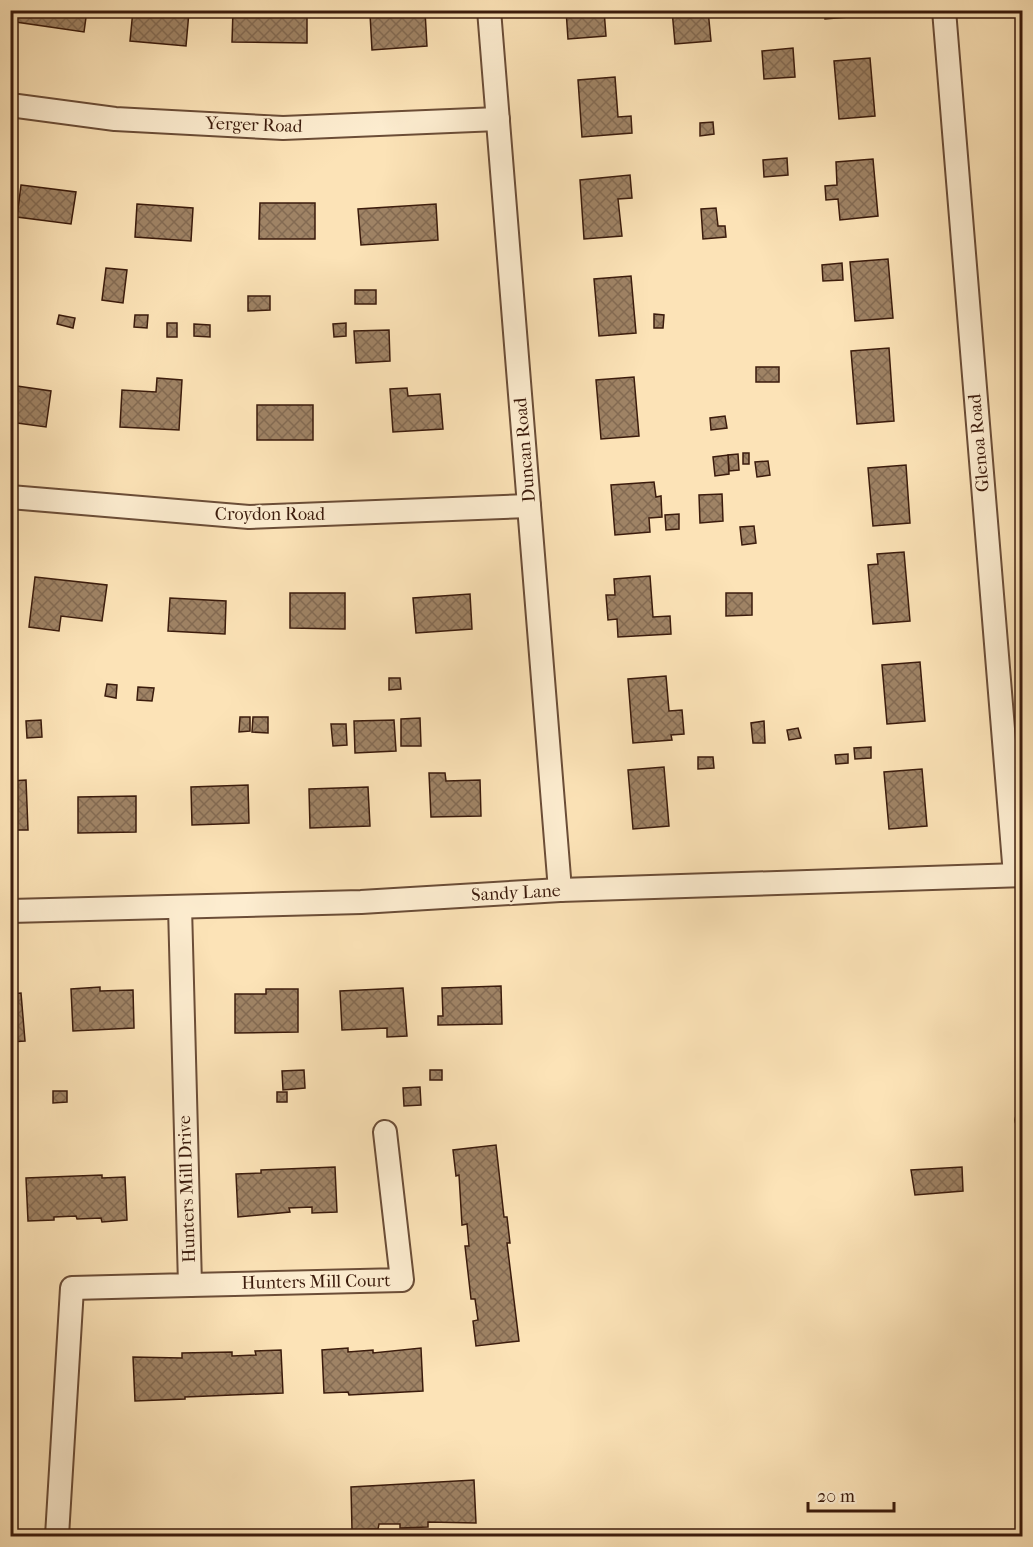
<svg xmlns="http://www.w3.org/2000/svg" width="1033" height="1547" font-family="'IM FELL French Canon',serif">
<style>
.building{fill:url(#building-cross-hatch);stroke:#3b1b0c;stroke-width:1.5}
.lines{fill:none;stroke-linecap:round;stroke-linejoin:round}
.lane-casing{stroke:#6b4d37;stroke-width:14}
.street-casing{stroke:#6b4d37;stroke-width:26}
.lane{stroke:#fdedd0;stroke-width:10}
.street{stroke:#fdedd0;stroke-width:22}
.labels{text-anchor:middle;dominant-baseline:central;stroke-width:4.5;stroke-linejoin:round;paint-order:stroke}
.street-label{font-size:18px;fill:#3b1b0c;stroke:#fdedd0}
</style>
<defs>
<pattern id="building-cross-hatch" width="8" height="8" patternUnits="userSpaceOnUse" patternTransform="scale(1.5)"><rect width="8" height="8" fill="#9f8365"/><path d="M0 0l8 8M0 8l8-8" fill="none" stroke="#836a52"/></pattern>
</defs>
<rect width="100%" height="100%" fill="#fce3b7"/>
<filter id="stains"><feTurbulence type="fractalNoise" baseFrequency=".00333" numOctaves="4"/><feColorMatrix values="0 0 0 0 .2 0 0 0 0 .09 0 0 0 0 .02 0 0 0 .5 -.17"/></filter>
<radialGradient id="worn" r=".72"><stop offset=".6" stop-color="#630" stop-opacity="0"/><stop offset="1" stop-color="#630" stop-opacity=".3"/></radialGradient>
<g class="building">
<polygon points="17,10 87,10 84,32 16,22"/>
<polygon points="133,10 189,12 186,46 130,41"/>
<polygon points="233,10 307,10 307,43 232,42"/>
<polygon points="566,10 604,10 606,36 568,39"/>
<polygon points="672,10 708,10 711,41 675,44"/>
<polygon points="824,10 861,10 861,16 825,19"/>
<polygon points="425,11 427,46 372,50 370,14"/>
<polygon points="793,48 795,77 764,79 762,51"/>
<polygon points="870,58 875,116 839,119 834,61"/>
<polygon points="615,77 618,117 631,116 632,133 582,137 578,80"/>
<polygon points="713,122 714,134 700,136 700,123"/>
<polygon points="787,158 788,175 764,177 763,160"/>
<polygon points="873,159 878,216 840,220 838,199 826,200 825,186 837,185 836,162"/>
<polygon points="630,175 632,198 618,199 622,236 584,239 580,180"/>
<polygon points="21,185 76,192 71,224 17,217"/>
<polygon points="260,203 315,203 315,239 259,239"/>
<polygon points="137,204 193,208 191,241 135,237"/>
<polygon points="436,204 438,240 361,245 358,209"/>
<polygon points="716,208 718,226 725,226 726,237 703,239 701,209"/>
<polygon points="888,259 893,318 855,321 850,262"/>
<polygon points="842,263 843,280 823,281 822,265"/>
<polygon points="106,268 127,270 123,303 102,300"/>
<polygon points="631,276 636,333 599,336 594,279"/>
<rect x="355" y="290" width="21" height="14"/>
<polygon points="248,296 270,296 270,310 248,311"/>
<polygon points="654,314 664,315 663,328 654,328"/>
<polygon points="59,315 75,318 73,328 57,324"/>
<polygon points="135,315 148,315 147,328 134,327"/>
<rect x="167" y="323" width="10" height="14"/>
<polygon points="346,323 346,336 334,337 333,324"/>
<polygon points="194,324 210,325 210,337 194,336"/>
<polygon points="389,330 390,361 356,363 354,331"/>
<polygon points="889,348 894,421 857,424 851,351"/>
<rect x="756" y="367" width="23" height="15"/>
<polygon points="634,377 639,436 601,439 596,380"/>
<polygon points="157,378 182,380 179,430 120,427 122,390 156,392"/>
<polygon points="10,385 51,391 46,427 10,422"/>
<polygon points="407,388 408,396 440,394 443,429 393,432 390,389"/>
<rect x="257" y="405" width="56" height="35"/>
<polygon points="725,416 727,428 711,430 710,418"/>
<rect x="743" y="453" width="6" height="11"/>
<polygon points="738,454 739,470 729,471 728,455"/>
<polygon points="728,455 729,474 715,476 713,457"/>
<polygon points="768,461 770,475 757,477 755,462"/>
<polygon points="906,465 910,523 873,526 868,468"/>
<polygon points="654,482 656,497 661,496 662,517 649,518 650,532 615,535 611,485"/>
<polygon points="722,494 723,521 700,523 699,495"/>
<polygon points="679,514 679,529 666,530 665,515"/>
<polygon points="754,526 756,543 742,545 740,527"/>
<polygon points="904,552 910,621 873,624 868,565 878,564 877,554"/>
<polygon points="650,576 653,617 670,616 671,634 618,637 617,619 608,620 606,595 615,595 614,579"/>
<polygon points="35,577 107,585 102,621 61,616 59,631 29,627"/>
<polygon points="290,593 345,593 345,629 290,628"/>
<polygon points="726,593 752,593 752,615 726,616"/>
<polygon points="470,594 472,629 416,633 413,598"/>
<polygon points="170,598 226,601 225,634 168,631"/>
<polygon points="920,662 925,721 887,724 882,665"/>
<polygon points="666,676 669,711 682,710 684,734 671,735 672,740 633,743 628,679"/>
<polygon points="389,678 400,678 401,689 389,690"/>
<polygon points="107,684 117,685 116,698 105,696"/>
<polygon points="138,687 154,688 152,701 137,700"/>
<polygon points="240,717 250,717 250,731 239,732"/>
<polygon points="253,717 268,717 268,733 252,732"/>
<polygon points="420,718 421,746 401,746 401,719"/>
<polygon points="41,720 42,737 27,738 26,721"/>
<polygon points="394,720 396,751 355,753 354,721"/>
<polygon points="764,721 765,743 753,743 751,723"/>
<polygon points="331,724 346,724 347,745 333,746"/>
<polygon points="798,728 801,738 789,740 787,730"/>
<polygon points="871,747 871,758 855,759 854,748"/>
<polygon points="848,754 848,763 836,764 835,755"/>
<polygon points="698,757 713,757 714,768 698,769"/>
<polygon points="664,767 669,826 633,829 628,770"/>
<polygon points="922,769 927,826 889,829 884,772"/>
<polygon points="429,773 445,773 446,781 480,780 481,816 431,817"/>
<polygon points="26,780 28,830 10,830 11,781"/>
<polygon points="248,785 249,823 192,825 191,787"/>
<polygon points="368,787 370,826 310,828 309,789"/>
<polygon points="136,796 136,832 78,833 78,797"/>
<polygon points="501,986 502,1024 438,1025 438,1016 443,1016 442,988"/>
<polygon points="100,987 100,991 133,990 134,1028 73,1031 71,989"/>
<polygon points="403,988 407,1036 387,1037 387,1028 342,1030 340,991"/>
<polygon points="266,989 298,989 298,1032 235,1033 235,994 266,994"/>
<polygon points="21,993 25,1041 10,1042 10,994"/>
<polygon points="304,1070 305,1088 283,1090 282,1071"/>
<rect x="430" y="1070" width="12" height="10"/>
<polygon points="420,1087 421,1105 404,1106 403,1088"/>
<polygon points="53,1091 67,1091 67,1102 53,1103"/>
<rect x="277" y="1092" width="10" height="10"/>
<polygon points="496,1145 504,1217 507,1217 510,1243 507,1243 519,1341 476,1346 473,1321 478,1320 475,1299 471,1299 465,1246 469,1246 467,1224 462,1225 459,1175 456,1176 453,1150"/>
<polygon points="335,1167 337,1212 312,1213 312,1207 289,1208 290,1212 238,1217 236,1174 261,1173 261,1170"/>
<polygon points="962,1167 963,1191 915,1195 911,1170"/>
<polygon points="102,1175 102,1178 125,1177 127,1220 102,1222 101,1218 77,1219 76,1216 54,1217 54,1220 28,1221 26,1178"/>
<polygon points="348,1348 348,1352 373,1350 373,1353 421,1348 423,1391 349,1395 348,1392 324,1393 322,1350"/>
<polygon points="281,1350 283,1393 185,1397 185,1399 135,1401 133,1357 182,1358 182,1353 232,1352 232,1356 256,1355 255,1351"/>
<polygon points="474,1480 476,1523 428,1522 428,1527 400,1528 400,1524 379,1524 378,1529 352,1530 351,1487"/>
</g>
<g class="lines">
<defs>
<polyline id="lane" points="1021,1120 1022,1119"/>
<g id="street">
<polyline points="489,10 560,890"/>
<polyline points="944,10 1015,875"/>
<polyline points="10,105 115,119 283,128 498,119"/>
<polyline points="10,497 249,517 529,506"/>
<polyline points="10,911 361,902 560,890 1022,875"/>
<polyline points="190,1285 402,1280 385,1132"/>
<polyline points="57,1536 72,1288 190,1285 180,907"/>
</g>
</defs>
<use href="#lane" class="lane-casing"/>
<use href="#street" class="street-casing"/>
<use href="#lane" class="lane"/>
<use href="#street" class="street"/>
</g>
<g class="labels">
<g class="street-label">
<text transform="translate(254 125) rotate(2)">Yerger Road</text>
<text transform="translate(979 443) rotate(-95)">Glenoa Road</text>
<text transform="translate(525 450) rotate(-95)">Duncan Road</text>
<text x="270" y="514">Croydon Road</text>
<text transform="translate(516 893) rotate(-3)">Sandy Lane</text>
<text transform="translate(187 1189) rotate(-92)">Hunters Mill Drive</text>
<text transform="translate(316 1282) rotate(-1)">Hunters Mill Court</text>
</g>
</g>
<rect width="1033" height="1547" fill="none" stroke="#fce3b7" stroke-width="36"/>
<rect x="12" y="12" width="1009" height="1523" fill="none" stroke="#3b1b0c" stroke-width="3"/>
<rect x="18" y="18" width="997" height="1511" fill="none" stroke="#3b1b0c" stroke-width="1.5"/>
<path d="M808 1502v9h86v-9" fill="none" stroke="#3b1b0c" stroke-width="3"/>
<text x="817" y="1502" font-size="18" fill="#3b1b0c" stroke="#fdedd0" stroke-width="4.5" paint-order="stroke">20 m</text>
<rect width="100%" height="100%" filter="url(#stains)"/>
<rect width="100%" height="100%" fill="url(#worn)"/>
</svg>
